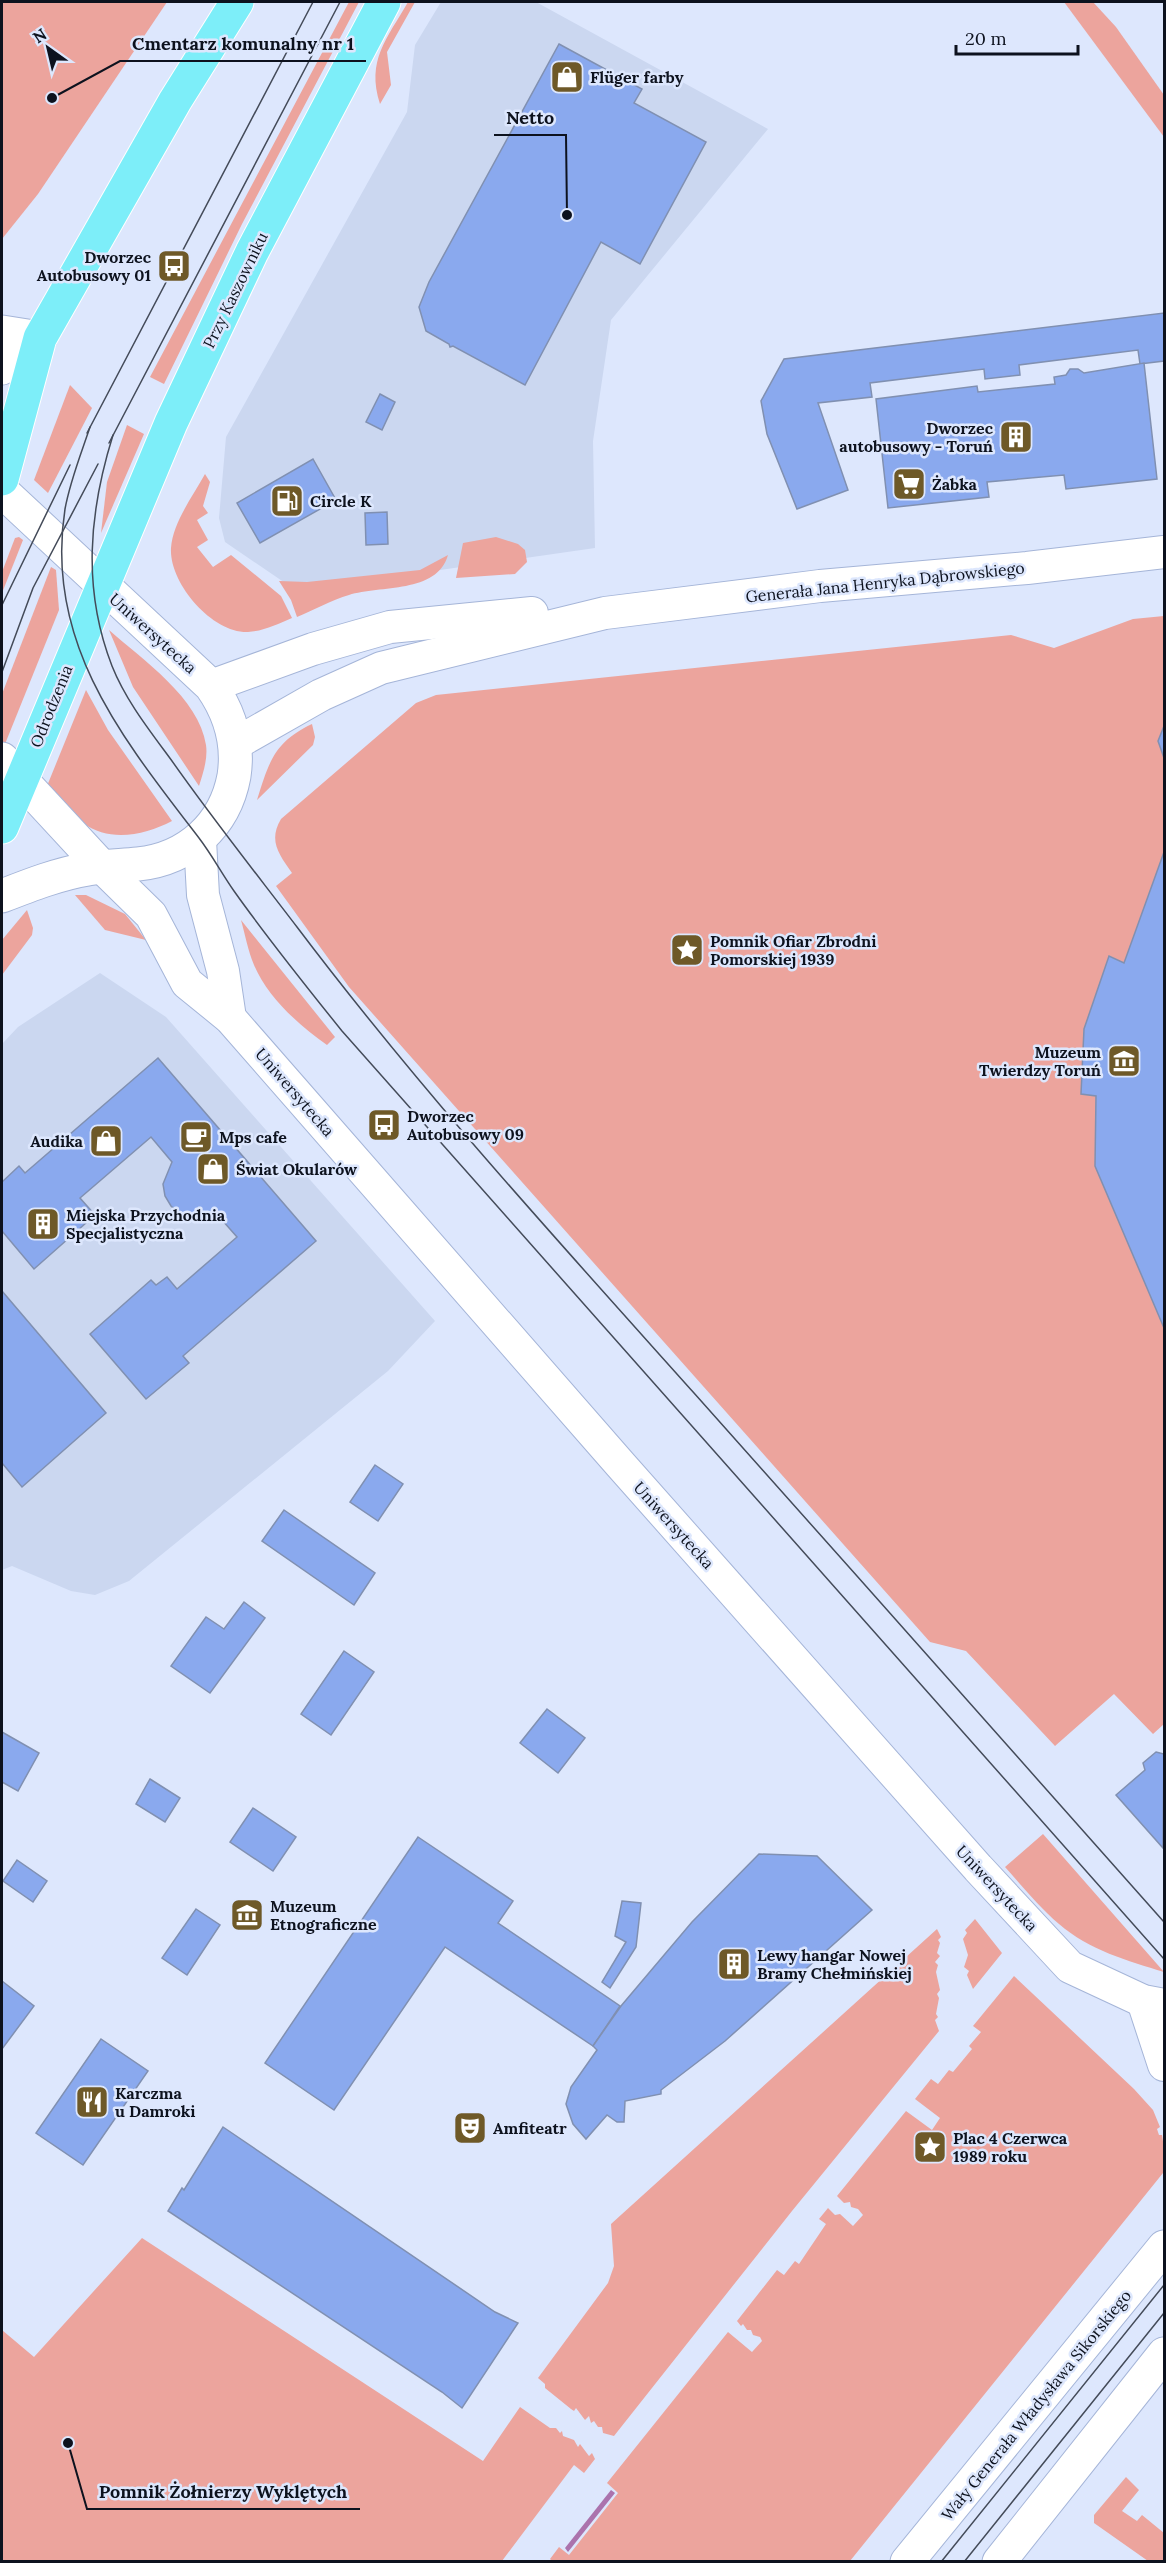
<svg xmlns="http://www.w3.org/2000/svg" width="1166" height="2563" font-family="Lora,serif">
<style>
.built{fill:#cbd7f0}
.green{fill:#eca49d}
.water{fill:#ab73ad}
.building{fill:#8aa9ee;stroke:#8090b1;stroke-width:1.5}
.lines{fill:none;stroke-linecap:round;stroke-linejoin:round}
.minor-casing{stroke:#a5b5d8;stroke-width:34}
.tertiary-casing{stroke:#a5b5d8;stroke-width:35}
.primary-casing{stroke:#fff;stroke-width:35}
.minor{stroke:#fff;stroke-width:32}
.tertiary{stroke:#fff;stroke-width:33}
.primary{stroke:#7deef9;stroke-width:33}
.tram{stroke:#444b59;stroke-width:1.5}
.labels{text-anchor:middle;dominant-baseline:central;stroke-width:5;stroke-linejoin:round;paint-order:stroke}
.poi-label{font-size:16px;font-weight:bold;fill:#0d121e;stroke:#dde7fd;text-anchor:start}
.street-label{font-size:16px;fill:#0d121e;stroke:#dde7fd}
.leader{fill:none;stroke:#0d121e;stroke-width:2}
.callout-dot{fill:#0d121e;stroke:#dde7fd;stroke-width:2}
.callout-label{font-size:18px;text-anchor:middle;font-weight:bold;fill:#0d121e;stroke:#dde7fd;stroke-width:5;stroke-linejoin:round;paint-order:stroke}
</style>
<rect width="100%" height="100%" fill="#dde7fd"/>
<g class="built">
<polygon points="441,2 536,2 768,129 611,320 593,441 595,548 328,586 291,587 225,542 219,518 226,437 407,112 415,45"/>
<polygon points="100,973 166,1017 435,1321 388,1371 129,1581 95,1595 71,1591 12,1566 2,1570 2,1044 18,1027"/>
</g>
<g class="green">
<polygon points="2,2 167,2 38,194 2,239"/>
<polygon points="349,2 359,2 242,224 164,384 150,377"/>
<path d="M408,2H415L387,52L391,85L380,104C366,60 387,39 408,2Z"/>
<polygon points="1064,2 1093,2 1116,27 1164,95 1164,137"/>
<polygon points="70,385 92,408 48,493 34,480"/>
<polygon points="127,425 144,434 101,533 107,482"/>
<path d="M205,474L210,482L203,506L208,513L197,520L208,540L197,547L213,567L231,555L281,596L292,618C278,624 264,631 248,632C212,633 169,583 171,548C173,522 193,496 205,474Z"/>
<polygon points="19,537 23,540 2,593 2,572 15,538"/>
<polygon points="496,537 518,544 525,550 527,562 515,574 456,578 463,543"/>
<path d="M448,555C437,594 380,585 349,595C332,600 314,610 297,617L291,600L279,581L307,582L420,570Z"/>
<polygon points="51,567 56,570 59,610 3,749 2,694"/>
<path d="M1164,616V1724L1153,1734L1114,1694L1055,1746L966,1651L930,1642L349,987L276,886L292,873C279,854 268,841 281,819L416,703L436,695L1011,635L1054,648L1133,619Z"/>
<path d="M109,630C143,660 199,698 206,745C208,759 203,773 199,786L133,687Z"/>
<path d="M86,690L108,730L172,821C145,835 110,843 83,823C70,814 58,798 47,786Z"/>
<path d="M312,724L315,737L313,745L257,800C269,762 274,742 312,724Z"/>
<polygon points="86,895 125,914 146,940 105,930 75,895"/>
<polygon points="27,910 33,928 32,935 2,975 2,940"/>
<path d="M241,920L335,1037L327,1045C299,1025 268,998 254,965C248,951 245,934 241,920Z"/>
<path d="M1043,1834L1164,1972C1128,1961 1089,1950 1059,1924C1039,1907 1022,1886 1005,1867Z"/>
<polygon points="975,1919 1002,1953 973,1989 967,1975 969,1971 964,1967 968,1955 963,1939 967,1933 965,1930"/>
<polygon points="937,1929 941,1937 938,1940 940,1943 937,1953 940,1956 935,1962 938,1965 936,1972 940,1990 937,1994 939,1998 936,2014 938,2017 935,2020 939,2031 792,2211 614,2436 603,2433 602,2427 598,2427 594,2421 591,2423 589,2416 585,2420 576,2408 574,2411 571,2409 545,2388 545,2384 538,2378 608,2283 614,2266 611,2224"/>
<polygon points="1014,1976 1134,2089 1153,2110 1160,2127 1157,2129 1159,2135 1162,2135 1164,2148 1163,2173 850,2561 552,2561 550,2559 559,2547 569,2555 618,2493 607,2483 728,2332 752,2352 762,2341 760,2337 753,2335 751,2330 747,2330 743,2324 741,2326 737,2321 777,2270 784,2275 795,2261 799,2264 826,2224 819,2219 828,2208 835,2215 840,2214 853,2226 863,2215 858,2209 851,2207 850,2202 844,2203 837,2196 906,2111 932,2130 940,2118 915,2099 931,2079 938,2084 949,2070 953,2072 972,2049 969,2046 981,2032 973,2026"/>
<polygon points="142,2238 483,2461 520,2407 550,2428 556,2428 560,2433 562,2431 563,2436 574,2440 578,2447 580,2444 589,2456 592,2453 595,2459 584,2473 574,2465 502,2561 2,2561 2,2330 34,2357"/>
<polygon points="1126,2477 1139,2490 1122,2511 1137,2521 1142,2515 1164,2533 1164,2561 1148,2561 1094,2523 1094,2515"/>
</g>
<polygon class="water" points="611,2490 615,2493 568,2552 565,2548"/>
<g class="building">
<polygon points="559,44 642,89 634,103 706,142 640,264 601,242 525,385 453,346 450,347 449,344 426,331 419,307 429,282"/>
<polygon points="1164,313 1164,361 1140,364 1138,350 1019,365 1020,375 985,379 984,369 870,383 872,397 818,403 848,490 797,509 767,434 761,401 784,359"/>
<polygon points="1144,363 1157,479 1066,489 1064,475 987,482 989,497 888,508 876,399 977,386 978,392 1055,384 1054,377 1066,375 1070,369 1078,369 1084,373"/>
<polygon points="380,394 395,402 382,430 366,422"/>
<polygon points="313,459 336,500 260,543 237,503"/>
<polygon points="387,512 388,544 366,545 365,513"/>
<polygon points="1164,726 1164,758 1158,741"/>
<polygon points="1164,852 1164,1328 1095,1166 1096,1096 1081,1094 1084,1029 1109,956 1124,963"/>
<polygon points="158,1058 316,1241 183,1356 189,1363 146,1399 90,1334 151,1280 156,1285 167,1277 177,1289 237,1237 215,1212 192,1217 180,1214 171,1206 165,1196 163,1184 172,1162 151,1137 80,1198 95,1215 34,1269 2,1231 2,1182 19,1166 25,1173"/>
<polygon points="2,1291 106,1413 22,1487 2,1463"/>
<polygon points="375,1465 403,1484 378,1521 350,1502"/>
<polygon points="284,1510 375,1573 354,1605 262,1541"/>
<polygon points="244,1602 265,1618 210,1693 171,1666 206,1617 224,1629"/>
<polygon points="344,1651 374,1672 331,1735 301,1714"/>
<polygon points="547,1709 585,1738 558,1773 520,1743"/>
<polygon points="2,1732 39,1753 18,1791 2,1782"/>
<polygon points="1156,1752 1164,1754 1163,1848 1116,1795 1145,1770 1143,1763"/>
<polygon points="150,1779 180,1798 165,1822 136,1804"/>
<polygon points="253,1808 296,1837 273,1871 230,1842"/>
<polygon points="418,1837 513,1901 498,1923 620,2006 593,2046 445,1947 334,2110 265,2063"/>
<polygon points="759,1854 817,1856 872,1910 725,2041 661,2090 661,2094 625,2101 624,2122 617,2122 607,2115 586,2139 573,2124 566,2104 571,2087 597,2050 593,2046 621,2006 692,1922"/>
<polygon points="17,1860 47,1881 33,1902 3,1881"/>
<polygon points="622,1901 641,1903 636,1947 610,1988 602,1982 626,1942 615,1936"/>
<polygon points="196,1909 220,1925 187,1975 162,1958"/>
<polygon points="2,1981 34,2006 2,2049"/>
<polygon points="101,2039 148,2071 83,2165 36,2133"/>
<polygon points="223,2127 495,2312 518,2323 462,2408 442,2392 168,2211 182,2188 184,2190"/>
</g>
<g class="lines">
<defs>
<g id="minor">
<polyline points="211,686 313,649 390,627 532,613"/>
<polyline points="235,744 321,695 381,668 605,613 820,586 1027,568 1164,552"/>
<polyline points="200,840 203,895 223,971 230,1018"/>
<polyline points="101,866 151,915 187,983 230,1018 620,1464 978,1868 1070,1967 1143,2001 1164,2005"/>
<polyline points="1143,2001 1164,2065"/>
</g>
<g id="tertiary">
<polyline points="2,332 40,338"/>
<polyline points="2,368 40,338"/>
<path d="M2,491L211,686C230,713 239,743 234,776C225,825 188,859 138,864C121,866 105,865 88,869C58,874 30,885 2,896"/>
<polyline points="2,759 101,866"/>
<polyline points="907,2562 1164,2247"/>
<polyline points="999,2562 1164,2354"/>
</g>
<g id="primary">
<polyline points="2,479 40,338 175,101 237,2"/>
<polyline points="2,827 171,423 252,252 384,2"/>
</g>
</defs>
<use href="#minor" class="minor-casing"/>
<use href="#tertiary" class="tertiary-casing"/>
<use href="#primary" class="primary-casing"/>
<use href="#minor" class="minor"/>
<use href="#tertiary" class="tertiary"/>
<use href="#primary" class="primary"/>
<g class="tram">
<path d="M90,427C81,454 70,481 65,509C44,643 123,739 199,838C212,855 222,874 234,891C268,939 305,985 342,1031L1164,1959"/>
<polyline points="87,433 313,2"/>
<path d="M113,435C89,512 82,589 112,666C126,701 150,731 172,761C212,818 255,872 297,927C420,1090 558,1241 694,1393C851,1569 1008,1746 1164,1922"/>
<polyline points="109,443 340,2"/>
<polyline points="2,605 70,465"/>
<polyline points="2,672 33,588 98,464"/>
<polyline points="941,2562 1164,2285"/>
<polyline points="964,2562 1164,2313"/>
</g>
</g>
<defs>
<symbol id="shop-square" viewBox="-11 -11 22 22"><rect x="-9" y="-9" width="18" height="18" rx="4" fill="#6e5928" stroke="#dde7fd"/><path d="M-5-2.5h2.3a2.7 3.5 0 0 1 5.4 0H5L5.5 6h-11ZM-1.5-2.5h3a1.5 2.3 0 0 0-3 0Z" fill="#fff"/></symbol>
<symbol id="bus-square" viewBox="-11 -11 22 22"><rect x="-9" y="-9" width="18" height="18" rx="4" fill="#6e5928" stroke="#dde7fd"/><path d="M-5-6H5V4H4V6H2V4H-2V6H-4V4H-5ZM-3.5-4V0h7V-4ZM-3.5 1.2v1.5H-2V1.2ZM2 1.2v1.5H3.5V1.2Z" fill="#fff"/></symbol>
<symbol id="building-square" viewBox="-11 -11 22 22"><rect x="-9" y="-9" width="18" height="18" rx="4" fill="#6e5928" stroke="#dde7fd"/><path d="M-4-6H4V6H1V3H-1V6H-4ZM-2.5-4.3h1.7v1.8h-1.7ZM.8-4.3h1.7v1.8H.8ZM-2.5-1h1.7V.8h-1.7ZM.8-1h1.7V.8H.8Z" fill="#fff"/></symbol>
<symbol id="supermarket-square" viewBox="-11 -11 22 22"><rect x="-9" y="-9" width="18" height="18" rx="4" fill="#6e5928" stroke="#dde7fd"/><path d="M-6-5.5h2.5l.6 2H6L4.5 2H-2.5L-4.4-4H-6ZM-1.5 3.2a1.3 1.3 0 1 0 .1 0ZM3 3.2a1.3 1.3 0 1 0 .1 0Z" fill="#fff"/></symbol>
<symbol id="fuel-square" viewBox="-11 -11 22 22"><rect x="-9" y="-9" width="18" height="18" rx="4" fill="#6e5928" stroke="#dde7fd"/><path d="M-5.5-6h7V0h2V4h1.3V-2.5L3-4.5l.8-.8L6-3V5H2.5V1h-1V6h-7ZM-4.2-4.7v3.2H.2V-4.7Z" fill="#fff"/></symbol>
<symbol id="sight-square" viewBox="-11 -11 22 22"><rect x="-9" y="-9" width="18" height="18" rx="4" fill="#6e5928" stroke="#dde7fd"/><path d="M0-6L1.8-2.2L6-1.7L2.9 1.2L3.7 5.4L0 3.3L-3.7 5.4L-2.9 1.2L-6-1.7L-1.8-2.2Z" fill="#fff"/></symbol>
<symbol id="museum-square" viewBox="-11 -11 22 22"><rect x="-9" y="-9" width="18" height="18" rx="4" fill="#6e5928" stroke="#dde7fd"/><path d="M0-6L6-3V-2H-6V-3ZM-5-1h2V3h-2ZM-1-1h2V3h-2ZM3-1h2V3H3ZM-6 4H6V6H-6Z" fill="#fff"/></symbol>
<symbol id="cafe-square" viewBox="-11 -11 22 22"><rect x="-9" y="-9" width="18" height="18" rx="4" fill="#6e5928" stroke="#dde7fd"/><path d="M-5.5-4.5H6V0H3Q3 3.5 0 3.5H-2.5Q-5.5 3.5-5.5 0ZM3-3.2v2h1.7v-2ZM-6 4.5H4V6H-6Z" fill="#fff"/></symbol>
<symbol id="restaurant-square" viewBox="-11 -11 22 22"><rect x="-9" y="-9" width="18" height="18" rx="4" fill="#6e5928" stroke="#dde7fd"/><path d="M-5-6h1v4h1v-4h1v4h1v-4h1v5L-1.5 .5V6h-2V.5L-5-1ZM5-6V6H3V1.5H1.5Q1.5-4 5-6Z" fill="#fff"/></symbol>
<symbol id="theatre-square" viewBox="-11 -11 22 22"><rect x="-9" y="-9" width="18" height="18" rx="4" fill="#6e5928" stroke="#dde7fd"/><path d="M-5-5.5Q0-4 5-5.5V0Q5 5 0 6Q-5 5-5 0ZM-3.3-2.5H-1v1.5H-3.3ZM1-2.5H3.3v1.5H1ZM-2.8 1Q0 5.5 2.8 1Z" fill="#fff"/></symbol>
</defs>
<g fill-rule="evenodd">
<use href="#shop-square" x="548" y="58" width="38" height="38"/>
<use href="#bus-square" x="155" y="247" width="38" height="38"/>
<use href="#building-square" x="997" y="418" width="38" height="38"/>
<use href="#supermarket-square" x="890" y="465" width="38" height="38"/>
<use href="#fuel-square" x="268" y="482" width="38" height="38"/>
<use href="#sight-square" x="668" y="931" width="38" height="38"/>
<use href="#museum-square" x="1105" y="1042" width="38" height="38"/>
<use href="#bus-square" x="365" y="1106" width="38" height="38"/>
<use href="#cafe-square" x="177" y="1118" width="38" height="38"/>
<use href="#shop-square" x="87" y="1122" width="38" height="38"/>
<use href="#shop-square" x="194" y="1150" width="38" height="38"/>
<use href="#building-square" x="24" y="1205" width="38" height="38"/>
<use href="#museum-square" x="228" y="1896" width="38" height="38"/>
<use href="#building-square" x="715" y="1945" width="38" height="38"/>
<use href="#restaurant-square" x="73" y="2083" width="38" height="38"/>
<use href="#theatre-square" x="451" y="2109" width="38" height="38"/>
<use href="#sight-square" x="911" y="2128" width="38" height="38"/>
</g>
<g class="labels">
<g class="poi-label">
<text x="590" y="77">Flüger farby</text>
<text x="151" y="257" text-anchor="end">Dworzec<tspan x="151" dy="18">Autobusowy 01</tspan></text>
<text x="993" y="428" text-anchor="end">Dworzec<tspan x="993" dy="18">autobusowy - Toruń</tspan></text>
<text x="932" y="484">Żabka</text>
<text x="310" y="501">Circle K</text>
<text x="710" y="941">Pomnik Ofiar Zbrodni<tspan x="710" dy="18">Pomorskiej 1939</tspan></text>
<text x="1101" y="1052" text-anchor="end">Muzeum<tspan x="1101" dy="18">Twierdzy Toruń</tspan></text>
<text x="407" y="1116">Dworzec<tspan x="407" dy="18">Autobusowy 09</tspan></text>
<text x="219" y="1137">Mps cafe</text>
<text x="83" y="1141" text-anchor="end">Audika</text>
<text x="236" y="1169">Świat Okularów</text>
<text x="66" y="1215">Miejska Przychodnia<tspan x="66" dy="18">Specjalistyczna</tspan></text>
<text x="270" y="1906">Muzeum<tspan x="270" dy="18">Etnograficzne</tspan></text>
<text x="757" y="1955">Lewy hangar Nowej<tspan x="757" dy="18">Bramy Chełmińskiej</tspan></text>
<text x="115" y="2093">Karczma<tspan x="115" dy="18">u Damroki</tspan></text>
<text x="493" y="2128">Amfiteatr</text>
<text x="953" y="2138">Plac 4 Czerwca<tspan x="953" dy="18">1989 roku</tspan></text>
</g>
<g class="street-label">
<text transform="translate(235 290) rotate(-64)">Przy Kaszowniku</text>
<text transform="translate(885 582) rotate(-6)">Generała Jana Henryka Dąbrowskiego</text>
<text transform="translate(153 633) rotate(42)">Uniwersytecka</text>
<text transform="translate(51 706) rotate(-68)">Odrodzenia</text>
<text transform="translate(295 1092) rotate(49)">Uniwersytecka</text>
<text transform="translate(674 1525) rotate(48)">Uniwersytecka</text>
<text transform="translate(997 1888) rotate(47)">Uniwersytecka</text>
<text transform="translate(1036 2405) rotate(-51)">Wały Generała Władysława Sikorskiego</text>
</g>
</g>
<path class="leader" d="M52 98L120 61H366M567 215L566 135H494M68 2443L87 2509H360"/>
<g class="callout-dot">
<circle cx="52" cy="98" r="6"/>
<circle cx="567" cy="215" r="6"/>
<circle cx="68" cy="2443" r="6"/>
</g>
<g class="callout-label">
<text x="243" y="50">Cmentarz komunalny nr 1</text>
<text x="530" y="124">Netto</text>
<text x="223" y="2498">Pomnik Żołnierzy Wyklętych</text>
</g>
<rect width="1166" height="2563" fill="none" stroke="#0d121e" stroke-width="6"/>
<g transform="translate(48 48) rotate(326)" stroke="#dde7fd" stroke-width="4.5" paint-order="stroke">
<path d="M0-4.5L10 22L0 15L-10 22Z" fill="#0d121e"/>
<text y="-9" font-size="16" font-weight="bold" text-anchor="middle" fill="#0d121e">N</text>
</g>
<path d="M956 45v9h122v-9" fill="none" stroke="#0d121e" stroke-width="3"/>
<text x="965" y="45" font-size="18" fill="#0d121e" stroke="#dde7fd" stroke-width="4.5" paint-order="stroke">20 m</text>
</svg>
